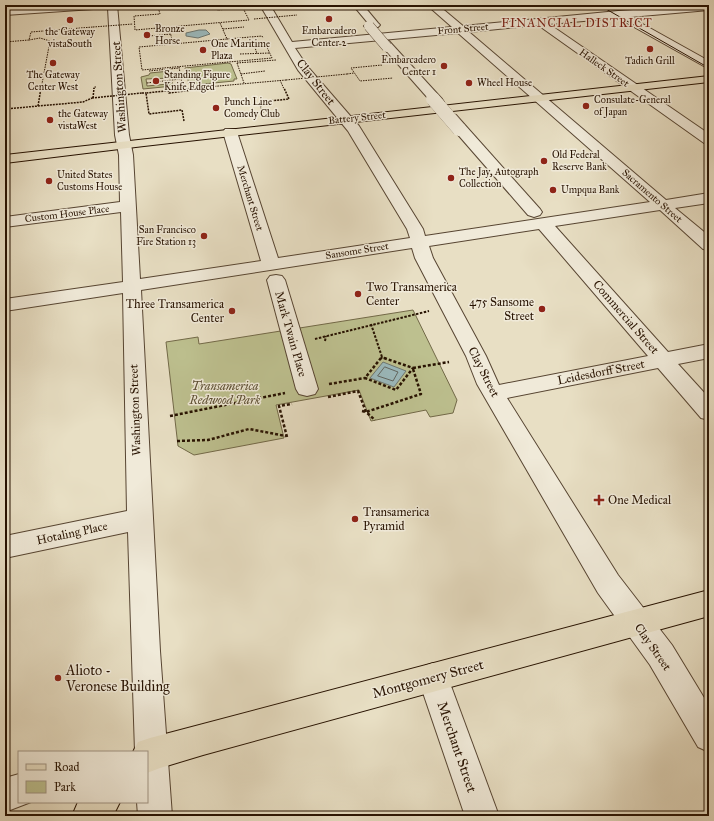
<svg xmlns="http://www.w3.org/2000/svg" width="714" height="821" font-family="'IM FELL Great Primer',serif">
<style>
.green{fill:#bdc08f;stroke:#726948}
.water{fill:#9bbabe;stroke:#6d7772}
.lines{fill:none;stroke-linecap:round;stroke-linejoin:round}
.shore{stroke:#616660;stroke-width:1}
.minor-casing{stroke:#574532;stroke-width:2}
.major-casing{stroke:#271201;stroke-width:2}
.path-far3{stroke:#271201;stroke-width:1;stroke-dasharray:1.5 1;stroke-linecap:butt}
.path-far2{stroke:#271201;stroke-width:1.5;stroke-dasharray:2 1;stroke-linecap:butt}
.path-far1{stroke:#271201;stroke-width:2;stroke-dasharray:2.5 1.5;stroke-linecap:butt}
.path{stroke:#271201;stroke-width:2.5;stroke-dasharray:3 2;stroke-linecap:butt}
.minor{fill:#f0ead9;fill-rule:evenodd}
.major{fill:#e8dfc4;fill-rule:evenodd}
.tram{stroke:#271201;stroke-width:1}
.minor-bridge-far1-casing{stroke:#574532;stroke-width:11;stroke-linecap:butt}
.minor-bridge-casing{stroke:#574532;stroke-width:14;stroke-linecap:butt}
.path-bridge-far1{stroke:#271201;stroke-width:1;stroke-dasharray:1.5 1;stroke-linecap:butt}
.path-bridge{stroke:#271201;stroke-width:1.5;stroke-dasharray:2 1;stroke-linecap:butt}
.minor-bridge-far1{stroke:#f0ead9;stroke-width:10}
.minor-bridge{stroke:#f0ead9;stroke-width:14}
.poi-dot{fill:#8f2418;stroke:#f0ead9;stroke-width:1.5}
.labels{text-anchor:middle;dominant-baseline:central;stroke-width:3;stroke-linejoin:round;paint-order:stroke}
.far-poi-label{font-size:10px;fill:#271201;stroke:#f0ead9;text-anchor:start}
.far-street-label{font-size:10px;fill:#271201;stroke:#f0ead9}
.far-quarter-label{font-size:12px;letter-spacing:1px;fill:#7a1f14;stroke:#f0ead9}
.street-label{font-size:12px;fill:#271201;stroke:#f0ead9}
.poi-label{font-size:12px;fill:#271201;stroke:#f0ead9;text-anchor:start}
.park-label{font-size:12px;font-style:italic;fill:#5c4f33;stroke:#f0ead9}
.near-poi-label{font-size:14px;fill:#271201;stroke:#f0ead9;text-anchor:start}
.near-street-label{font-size:14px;fill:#271201;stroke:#f0ead9}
</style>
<rect width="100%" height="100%" fill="#e8dfc4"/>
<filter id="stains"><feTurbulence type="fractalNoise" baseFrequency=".005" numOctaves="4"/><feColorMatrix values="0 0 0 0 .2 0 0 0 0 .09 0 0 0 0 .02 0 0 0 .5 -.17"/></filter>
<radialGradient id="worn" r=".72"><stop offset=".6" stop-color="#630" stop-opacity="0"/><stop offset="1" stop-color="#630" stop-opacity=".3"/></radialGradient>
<g class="green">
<polygon points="228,63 231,64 237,79 234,79 234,81 193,85 192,83 189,84 185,68"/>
<polygon points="170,71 172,78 146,79 147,86 168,84 168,83 172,82 173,86 143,89 141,77 149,75 150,73"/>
<polygon points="413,310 457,400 453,413 430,417 426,410 371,421 359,390 276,405 284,438 194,455 178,446 166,342 198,337 199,344"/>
</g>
<g class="water">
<polygon points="199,30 206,30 210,34 198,38 186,36 186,33"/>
<polygon points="383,362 406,371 394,387 370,378"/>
</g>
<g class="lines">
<polygon class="shore" points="385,367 398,372 393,381 378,376"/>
<defs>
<g id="minor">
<path d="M68,5H117L129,135L133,155L140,279L261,261L223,132L225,129H235L237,132L278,258L410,238L407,229L348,131L298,70L260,5H270L292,42L452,27L427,5H438L463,26L618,11L709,5V10L630,17L709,61V69L618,18L549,24L709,134V144L704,143L538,25L469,32L666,200L709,193V203L675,208L709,236V250L703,249L660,210L555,226L668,352L709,344V358L678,364L709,398V420L701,418L658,368L507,398L618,575L672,645L709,706V752L698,747L650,665L598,593L477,384L466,356L415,258L412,248L141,290L160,651L172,816H138L137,802H147V752H135L128,532L5,558V536L127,511L123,293L5,311V299L123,282L121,212L5,227V217L120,202L119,155L115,135L108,8L5,15V9ZM458,33L650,202L425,236L423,229L359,126L307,66L295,48ZM539,229L648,356L499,385L486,356L433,258L429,246Z"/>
<polygon points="353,5 363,5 378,23 380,25 378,27 366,28 364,26 368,23"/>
<polygon points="385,40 389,41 442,99 444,102 442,105 434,105 381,45 380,43 381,41"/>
<polygon points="451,114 456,115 540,209 542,212 540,215 534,217 528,215 446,121 445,118 446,115"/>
<polygon points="276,275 282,276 285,280 318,389 315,394 307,396 299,394 296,389 267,280 270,276"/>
<polygon points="433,663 444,667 499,816 465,816 418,678 422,667"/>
<polygon points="19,774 19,802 31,802 5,812 5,778"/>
</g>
<g id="major">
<polygon points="709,76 709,82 144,146 5,163 5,155"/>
<polygon points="709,590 709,616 203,755 160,768 147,773 147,752 133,752 138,742 150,738"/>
<polygon points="78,802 120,802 113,816 72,816"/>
</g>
</defs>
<use href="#minor" class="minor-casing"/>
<use href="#major" class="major-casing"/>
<g class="path-far3">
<polyline points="182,5 158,7 160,14 134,16 135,30 249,20 243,8 217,10 215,5"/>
<polyline points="169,27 173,44 227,39 220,23"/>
<polyline points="223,29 244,27"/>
<polyline points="149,36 171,34"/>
<polyline points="227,39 262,36 263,38"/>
<polyline points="29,40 40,38 50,41 41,89"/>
<polyline points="5,42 29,40 31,32 93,27"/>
<polyline points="173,44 139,47 142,70 272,58 265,43"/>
<polyline points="249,44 265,43"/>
<polyline points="254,44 257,54"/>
<polyline points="240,54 270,53"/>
<polyline points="237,63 276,60"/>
<polyline points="237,63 244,83"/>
<polyline points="382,65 351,68 360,81 393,78"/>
<polyline points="179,67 183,89"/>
<polyline points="149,71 179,68"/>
<polyline points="241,74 265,71"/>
<polyline points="347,74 354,73"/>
<polyline points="280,80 284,89"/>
<polyline points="147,83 180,79"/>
<polyline points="94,89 94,87 97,87"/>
<polyline points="185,89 286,80"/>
<polyline points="197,89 200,89"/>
</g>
<g class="path-far2">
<polyline points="168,90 169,93 200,89 201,91"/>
<polyline points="142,93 146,93"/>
<polyline points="93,98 94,88"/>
<polyline points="38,106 41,88"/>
<polyline points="5,109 83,102 92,98"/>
<polyline points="263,113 259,102 289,99 284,88"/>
<polyline points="184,121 182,110 149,114 146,93 196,88"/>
</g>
<g class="path-far1">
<polyline points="371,324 382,357"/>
<polyline points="315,339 429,311"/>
<polyline points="325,341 326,336"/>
<polyline points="381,359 382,357 387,359"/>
</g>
<g class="path">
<polyline points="381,358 365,378 396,390 413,368"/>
<polyline points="384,358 413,368"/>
<polyline points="413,368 449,362"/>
<polyline points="329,384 365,378"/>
<polyline points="328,397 358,391 366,412 375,420"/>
<polyline points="362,411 366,412 421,394 413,369"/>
<polyline points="170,416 285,393"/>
<polyline points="287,437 279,406 292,404"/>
<polyline points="177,441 208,440 249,429 286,436"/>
</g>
<use href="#minor" class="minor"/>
<use href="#major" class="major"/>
<polyline class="tram" points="599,5 709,68"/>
<defs>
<polyline id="minor-bridge-far1" points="369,26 387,47"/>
<polyline id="minor-bridge" points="433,99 459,129"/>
</defs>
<use href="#minor-bridge-far1" class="minor-bridge-far1-casing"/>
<use href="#minor-bridge" class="minor-bridge-casing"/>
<g class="path-bridge-far1">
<polyline points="254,19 297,15"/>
<polyline points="93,27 133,24"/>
<polyline points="286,80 347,74"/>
</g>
<polyline class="path-bridge" points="92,98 142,93"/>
<use href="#minor-bridge-far1" class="minor-bridge-far1"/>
<use href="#minor-bridge" class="minor-bridge"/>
</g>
<g class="poi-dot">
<circle cx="329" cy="19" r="4"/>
<circle cx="70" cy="20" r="4"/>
<circle cx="147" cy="35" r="4"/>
<circle cx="650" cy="49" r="4"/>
<circle cx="203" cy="50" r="4"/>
<circle cx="53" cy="63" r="4"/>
<circle cx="444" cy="66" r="4"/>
<circle cx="156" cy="81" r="4"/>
<circle cx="469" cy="83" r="4"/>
<circle cx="586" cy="106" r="4"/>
<circle cx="216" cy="108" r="4"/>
<circle cx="50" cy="120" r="4"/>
<circle cx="544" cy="161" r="4"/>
<circle cx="451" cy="178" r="4"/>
<circle cx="49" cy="181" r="4"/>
<circle cx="553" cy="190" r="4"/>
<circle cx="204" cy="236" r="4"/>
<circle cx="358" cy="294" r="4"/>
<circle cx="542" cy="309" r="4"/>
<circle cx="232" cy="311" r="4"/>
<path d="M597 494h4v4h4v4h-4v4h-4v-4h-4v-4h4z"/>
<circle cx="355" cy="519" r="4"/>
<circle cx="58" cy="678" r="4"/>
</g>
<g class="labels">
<g class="far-poi-label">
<text x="155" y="29">Bronze<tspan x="155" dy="12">Horse</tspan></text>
<text x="329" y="31" text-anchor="middle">Embarcadero<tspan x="329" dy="12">Center 2</tspan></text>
<text x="70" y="32" text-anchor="middle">the Gateway<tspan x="70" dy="12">vistaSouth</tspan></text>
<text x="211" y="44">One Maritime<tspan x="211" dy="12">Plaza</tspan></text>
<text x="436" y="60" text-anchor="end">Embarcadero<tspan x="436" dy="12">Center 1</tspan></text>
<text x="650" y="61" text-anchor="middle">Tadich Grill</text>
<text x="53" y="75" text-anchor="middle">The Gateway<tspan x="53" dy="12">Center West</tspan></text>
<text x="164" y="75">Standing Figure<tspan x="164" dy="12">Knife Edged</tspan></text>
<text x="477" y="83">Wheel House</text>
<text x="594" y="100">Consulate-General<tspan x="594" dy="12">of Japan</tspan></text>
<text x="224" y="102">Punch Line<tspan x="224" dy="12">Comedy Club</tspan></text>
<text x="58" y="114">the Gateway<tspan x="58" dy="12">vistaWest</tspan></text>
<text x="552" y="155">Old Federal<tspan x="552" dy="12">Reserve Bank</tspan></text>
<text x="459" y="172">The Jay, Autograph<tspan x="459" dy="12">Collection</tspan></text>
<text x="57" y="175">United States<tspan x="57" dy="12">Customs House</tspan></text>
<text x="561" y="190">Umpqua Bank</text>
<text x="196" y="230" text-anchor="end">San Francisco<tspan x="196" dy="12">Fire Station 13</tspan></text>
</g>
<g class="far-street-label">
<text transform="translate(463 29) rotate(-5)">Front Street</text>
<text transform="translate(604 68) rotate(35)">Halleck Street</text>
<text transform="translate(357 118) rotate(-6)">Battery Street</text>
<text transform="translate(652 196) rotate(41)">Sacramento Street</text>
<text transform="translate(250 198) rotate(73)">Merchant Street</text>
<text transform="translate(67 214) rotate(-7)">Custom House Place</text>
<text transform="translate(357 251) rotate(-9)">Sansome Street</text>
</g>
<g class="far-quarter-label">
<text x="577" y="23">FINANCIAL DISTRICT</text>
</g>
<g class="street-label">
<text transform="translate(316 82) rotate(52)">Clay Street</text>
<text transform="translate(119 87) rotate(-94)">Washington Street</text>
<text transform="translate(626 317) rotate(49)">Commercial Street</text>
<text transform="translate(291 334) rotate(74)">Mark Twain Place</text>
<text transform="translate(484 372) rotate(63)">Clay Street</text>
<text transform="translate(601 372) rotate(-11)">Leidesdorff Street</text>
<text transform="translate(135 410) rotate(-92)">Washington Street</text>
<text transform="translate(72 533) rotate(-12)">Hotaling Place</text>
<text transform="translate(653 647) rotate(55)">Clay Street</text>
</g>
<g class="poi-label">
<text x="366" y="287">Two Transamerica<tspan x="366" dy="14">Center</tspan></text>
<text x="534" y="302" text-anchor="end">475 Sansome<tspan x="534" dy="14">Street</tspan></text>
<text x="224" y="304" text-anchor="end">Three Transamerica<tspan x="224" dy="14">Center</tspan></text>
<text x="608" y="500">One Medical</text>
<text x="363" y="512">Transamerica<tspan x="363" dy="14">Pyramid</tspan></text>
</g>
<g class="park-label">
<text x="225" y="386">Transamerica<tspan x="225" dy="14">Redwood Park</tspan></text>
</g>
<g class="near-poi-label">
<text x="66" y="670">Alioto -<tspan x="66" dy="16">Veronese Building</tspan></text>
</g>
<g class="near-street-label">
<text transform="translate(428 679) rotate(-15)">Montgomery Street</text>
<text transform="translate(457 747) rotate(71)">Merchant Street</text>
</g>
</g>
<rect width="714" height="821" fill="none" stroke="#e8dfc4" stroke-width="20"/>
<rect x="6" y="6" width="702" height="809" fill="none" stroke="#271201" stroke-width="2"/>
<rect x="10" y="10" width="694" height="801" fill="none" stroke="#271201"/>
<rect x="18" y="751" width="130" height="52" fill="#f0ead9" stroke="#a09483"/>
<rect x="26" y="764" width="20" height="6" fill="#e8dfc4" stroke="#a09483"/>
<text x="54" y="771" font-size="12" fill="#271201">Road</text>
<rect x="26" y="781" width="20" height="12" fill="#bdc08f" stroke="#a09483"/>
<text x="54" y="791" font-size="12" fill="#271201">Park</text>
<rect width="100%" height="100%" filter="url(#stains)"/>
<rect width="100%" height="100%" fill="url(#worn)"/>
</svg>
